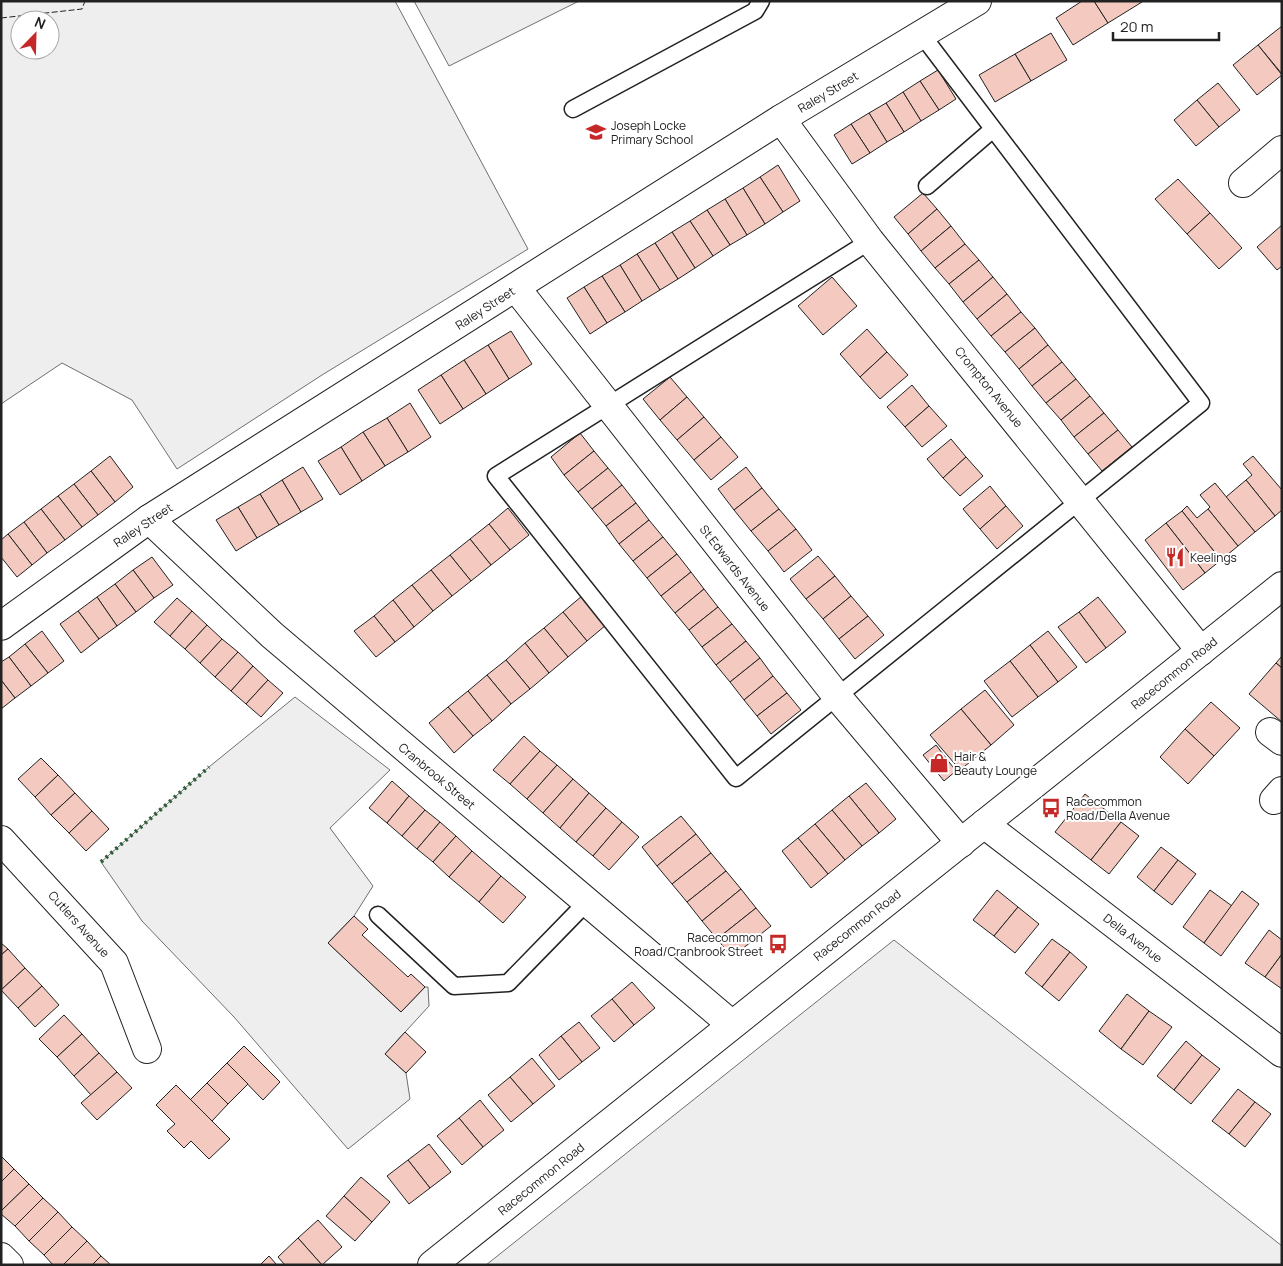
<svg xmlns="http://www.w3.org/2000/svg" width="1283" height="1266" font-family="Manrope,sans-serif">
<style>
.green{fill:#eee;stroke:#6f6f6f;fill-rule:evenodd}
.building{fill:#f3c9c0;stroke:#222}
.lines{fill:none;stroke-linecap:round;stroke-linejoin:round}
.service-casing{stroke:#222;stroke-width:19}
.minor-casing{stroke:#222;stroke-width:30}
.tertiary-casing{stroke:#222;stroke-width:30}
.service{stroke:#fff;stroke-width:16}
.minor{stroke:#fff;stroke-width:28}
.tertiary{stroke:#fff;stroke-width:28}
.hedge{stroke:#2f5e38;stroke-width:4;stroke-dasharray:2.5 4;stroke-linecap:butt}
.fence{stroke:#222;stroke-width:1;stroke-dasharray:6 2.5;stroke-linecap:butt}
.labels{text-anchor:middle;dominant-baseline:central;stroke-width:4;stroke-linejoin:round;paint-order:stroke}
.street-label{font-size:12px;fill:#222;stroke:#fff}
.poi-label{font-size:12px;fill:#222;stroke:#fff;text-anchor:start}
</style>
<rect width="100%" height="100%" fill="#fff"/>
<g class="green">
<path d="M1,1H395L528,249L322,375L177,469L132,400L62,363L1,404ZM20,20H50V50H20Z"/>
<polygon points="414,1 579,1 449,66"/>
<polygon points="295,697 390,770 330,828 373,886 354,916 328,943 401,1012 425,987 428,987 429,1006 385,1054 406,1073 410,1099 348,1149 234,1017 142,921 101,862 209,767"/>
<polygon points="894,940 1282,1246 1282,1265 486,1265"/>
</g>
<g class="building">
<polygon points="1082,1 1094,1 1108,23 1073,45 1056,18"/>
<polygon points="1094,1 1142,1 1142,2 1108,23"/>
<polygon points="1282,26 1282,74 1258,45"/>
<polygon points="1051,33 1067,60 1031,81 1015,54"/>
<polygon points="1258,45 1282,75 1257,95 1233,65"/>
<polygon points="1015,54 1031,81 995,102 979,75"/>
<polygon points="938,70 956,99 939,110 920,81"/>
<polygon points="920,81 939,110 921,121 903,92"/>
<polygon points="1218,83 1240,110 1219,127 1197,100"/>
<polygon points="903,92 921,121 904,132 886,103"/>
<polygon points="1197,100 1219,127 1196,146 1174,120"/>
<polygon points="886,103 904,132 887,142 869,113"/>
<polygon points="869,113 887,142 870,153 851,124"/>
<polygon points="851,124 870,153 852,164 834,135"/>
<polygon points="778,165 800,201 783,212 760,177"/>
<polygon points="760,177 783,212 765,224 743,188"/>
<polygon points="1178,179 1210,213 1187,234 1155,199"/>
<polygon points="743,188 765,224 747,235 725,199"/>
<polygon points="923,193 937,209 908,234 894,217"/>
<polygon points="725,199 747,235 730,245 707,210"/>
<polygon points="937,209 951,226 921,251 908,234"/>
<polygon points="707,210 730,245 713,256 690,221"/>
<polygon points="1210,213 1242,248 1219,269 1187,234"/>
<polygon points="690,221 713,256 695,268 672,232"/>
<polygon points="1282,225 1282,266 1277,270 1257,247"/>
<polygon points="951,226 965,244 935,268 921,251"/>
<polygon points="672,232 695,268 678,279 655,243"/>
<polygon points="655,243 678,279 660,290 637,254"/>
<polygon points="965,244 979,260 949,284 935,268"/>
<polygon points="637,254 660,290 642,301 620,265"/>
<polygon points="979,260 993,277 963,302 949,284"/>
<polygon points="620,265 642,301 625,312 602,276"/>
<polygon points="602,276 625,312 607,323 584,287"/>
<polygon points="832,277 857,306 823,335 798,306"/>
<polygon points="993,277 1007,294 977,319 963,302"/>
<polygon points="584,287 607,323 590,334 567,298"/>
<polygon points="1007,294 1021,312 991,336 977,319"/>
<polygon points="1021,312 1035,328 1005,352 991,336"/>
<polygon points="1035,328 1048,345 1019,369 1005,352"/>
<polygon points="867,329 887,352 860,377 840,354"/>
<polygon points="511,331 532,364 509,379 488,345"/>
<polygon points="488,345 509,379 486,394 464,360"/>
<polygon points="1048,345 1062,362 1032,386 1019,369"/>
<polygon points="887,352 908,375 880,399 860,377"/>
<polygon points="464,360 486,394 463,409 441,375"/>
<polygon points="1062,362 1076,379 1046,403 1032,386"/>
<polygon points="441,375 463,409 440,424 418,390"/>
<polygon points="670,377 687,397 660,420 643,399"/>
<polygon points="1076,379 1090,396 1061,420 1046,403"/>
<polygon points="912,385 929,406 905,427 887,407"/>
<polygon points="1090,396 1104,413 1074,437 1061,420"/>
<polygon points="687,397 704,417 677,440 660,420"/>
<polygon points="410,403 431,437 408,452 387,418"/>
<polygon points="929,406 947,426 922,447 905,427"/>
<polygon points="1104,413 1118,430 1088,454 1074,437"/>
<polygon points="704,417 721,437 694,460 677,440"/>
<polygon points="387,418 408,452 385,466 363,432"/>
<polygon points="1118,430 1132,447 1102,471 1088,454"/>
<polygon points="363,432 385,466 362,481 341,447"/>
<polygon points="580,433 594,451 564,475 551,457"/>
<polygon points="721,437 738,457 711,480 694,460"/>
<polygon points="951,439 966,457 943,478 927,459"/>
<polygon points="341,447 362,481 340,495 318,461"/>
<polygon points="594,451 608,468 578,492 564,475"/>
<polygon points="110,456 133,487 115,502 91,471"/>
<polygon points="1253,456 1282,490 1282,510 1275,516 1246,480 1252,475 1243,464"/>
<polygon points="966,457 983,476 960,496 943,478"/>
<polygon points="303,467 323,499 301,512 282,480"/>
<polygon points="746,467 762,488 734,510 718,489"/>
<polygon points="608,468 622,485 592,509 578,492"/>
<polygon points="91,471 115,502 98,515 74,484"/>
<polygon points="282,480 301,512 279,525 260,494"/>
<polygon points="1246,480 1275,516 1255,532 1226,497"/>
<polygon points="1215,483 1255,532 1238,546 1208,509 1210,507 1200,495"/>
<polygon points="74,484 98,515 82,527 58,496"/>
<polygon points="622,485 636,503 606,526 592,509"/>
<polygon points="990,486 1006,506 980,529 963,509"/>
<polygon points="762,488 779,509 751,531 734,510"/>
<polygon points="260,494 279,525 257,538 238,507"/>
<polygon points="58,496 82,527 65,540 41,509"/>
<polygon points="636,503 649,520 619,544 606,526"/>
<polygon points="1006,506 1023,526 997,549 980,529"/>
<polygon points="1187,506 1197,518 1208,509 1238,546 1221,560 1182,511"/>
<polygon points="238,507 257,538 236,551 216,520"/>
<polygon points="508,508 529,535 510,550 489,524"/>
<polygon points="41,509 65,540 47,553 24,522"/>
<polygon points="779,509 796,529 768,551 751,531"/>
<polygon points="1182,511 1221,560 1205,573 1166,523"/>
<polygon points="649,520 663,537 633,561 619,544"/>
<polygon points="24,522 47,553 32,565 8,534"/>
<polygon points="1166,523 1205,573 1183,590 1145,540"/>
<polygon points="489,524 510,550 491,565 470,539"/>
<polygon points="796,529 812,550 784,572 768,551"/>
<polygon points="8,534 32,565 17,577 1,557 1,540"/>
<polygon points="663,537 677,554 647,578 633,561"/>
<polygon points="470,539 491,565 471,581 450,555"/>
<polygon points="677,554 691,572 661,596 647,578"/>
<polygon points="450,555 471,581 452,596 431,570"/>
<polygon points="818,556 835,576 806,599 790,579"/>
<polygon points="152,557 173,585 154,598 133,570"/>
<polygon points="133,570 154,598 136,612 115,584"/>
<polygon points="431,570 452,596 433,611 412,585"/>
<polygon points="691,572 704,589 675,613 661,596"/>
<polygon points="835,576 851,596 823,619 806,599"/>
<polygon points="115,584 136,612 117,626 97,597"/>
<polygon points="412,585 433,611 414,627 393,600"/>
<polygon points="704,589 718,607 689,630 675,613"/>
<polygon points="582,596 606,625 587,641 563,612"/>
<polygon points="851,596 868,616 839,639 823,619"/>
<polygon points="97,597 117,626 99,639 78,611"/>
<polygon points="1098,597 1126,632 1106,648 1079,612"/>
<polygon points="177,598 192,611 170,636 154,622"/>
<polygon points="393,600 414,627 395,642 374,616"/>
<polygon points="718,607 732,624 702,647 689,630"/>
<polygon points="78,611 99,639 81,653 60,624"/>
<polygon points="192,611 207,625 185,649 170,636"/>
<polygon points="563,612 587,641 568,657 544,628"/>
<polygon points="1079,612 1106,648 1086,663 1058,627"/>
<polygon points="374,616 395,642 376,657 354,631"/>
<polygon points="868,616 884,635 855,659 839,639"/>
<polygon points="732,624 746,641 716,665 702,647"/>
<polygon points="207,625 222,639 200,663 185,649"/>
<polygon points="544,628 568,657 549,673 525,643"/>
<polygon points="42,631 64,661 48,673 25,644"/>
<polygon points="1048,631 1077,667 1058,682 1030,645"/>
<polygon points="222,639 238,652 215,677 200,663"/>
<polygon points="746,641 760,658 730,682 716,665"/>
<polygon points="525,643 549,673 530,689 506,660"/>
<polygon points="25,644 48,673 31,686 9,657"/>
<polygon points="1030,645 1058,682 1038,697 1010,661"/>
<polygon points="238,652 253,666 231,691 215,677"/>
<polygon points="1282,656 1282,668 1276,663"/>
<polygon points="9,657 31,686 15,698 1,680 1,662"/>
<polygon points="760,658 773,676 744,700 730,682"/>
<polygon points="506,660 530,689 511,704 487,675"/>
<polygon points="1010,661 1038,697 1012,717 984,681"/>
<polygon points="1276,663 1282,668 1282,722 1249,694"/>
<polygon points="253,666 268,680 246,704 231,691"/>
<polygon points="487,675 511,704 492,721 468,691"/>
<polygon points="773,676 787,693 757,716 744,700"/>
<polygon points="1,680 15,698 1,709"/>
<polygon points="268,680 283,693 261,717 246,704"/>
<polygon points="985,690 1014,725 991,745 961,709"/>
<polygon points="468,691 492,721 473,736 448,707"/>
<polygon points="787,693 801,710 771,734 757,716"/>
<polygon points="1211,702 1240,728 1214,756 1185,729"/>
<polygon points="448,707 473,736 454,753 429,723"/>
<polygon points="961,709 991,745 960,770 930,735"/>
<polygon points="1185,729 1214,756 1188,784 1160,757"/>
<polygon points="524,736 540,751 510,784 493,770"/>
<polygon points="936,745 956,771 944,781 923,755"/>
<polygon points="540,751 557,765 527,799 510,784"/>
<polygon points="41,758 58,775 35,797 18,779"/>
<polygon points="557,765 573,779 543,813 527,799"/>
<polygon points="58,775 75,793 51,815 35,797"/>
<polygon points="573,779 589,793 560,828 543,813"/>
<polygon points="392,781 409,796 387,823 369,808"/>
<polygon points="866,783 896,819 879,833 849,796"/>
<polygon points="75,793 92,811 69,833 51,815"/>
<polygon points="589,793 606,808 576,842 560,828"/>
<polygon points="1085,794 1121,822 1091,860 1055,832"/>
<polygon points="409,796 425,810 402,836 387,823"/>
<polygon points="849,796 879,833 862,846 832,810"/>
<polygon points="606,808 622,822 593,856 576,842"/>
<polygon points="425,810 440,822 417,849 402,836"/>
<polygon points="832,810 862,846 845,860 815,824"/>
<polygon points="92,811 109,829 86,851 69,833"/>
<polygon points="681,816 696,834 657,866 642,847"/>
<polygon points="440,822 456,836 433,862 417,849"/>
<polygon points="622,822 639,837 609,870 593,856"/>
<polygon points="1121,822 1139,836 1109,874 1091,860"/>
<polygon points="815,824 845,860 828,874 798,838"/>
<polygon points="696,834 711,853 672,884 657,866"/>
<polygon points="456,836 472,851 449,877 433,862"/>
<polygon points="798,838 828,874 811,888 782,851"/>
<polygon points="1161,847 1178,860 1154,891 1137,877"/>
<polygon points="472,851 501,876 479,902 449,877"/>
<polygon points="711,853 726,871 687,902 672,884"/>
<polygon points="1178,860 1196,874 1172,905 1154,891"/>
<polygon points="726,871 741,889 702,921 687,902"/>
<polygon points="501,876 526,897 503,923 479,902"/>
<polygon points="741,889 756,908 717,939 702,921"/>
<polygon points="997,890 1018,907 994,936 973,920"/>
<polygon points="1210,890 1232,906 1204,943 1183,927"/>
<polygon points="1242,891 1259,904 1221,956 1204,943"/>
<polygon points="1018,907 1039,924 1015,953 994,936"/>
<polygon points="756,908 771,926 732,957 717,939"/>
<polygon points="354,916 368,929 362,935 408,977 411,974 425,987 401,1012 328,943"/>
<polygon points="1269,930 1282,940 1282,954 1265,977 1245,963"/>
<polygon points="1052,939 1070,952 1042,987 1025,973"/>
<polygon points="1,943 8,949 1,955"/>
<polygon points="8,949 25,968 1,990 1,955"/>
<polygon points="1070,952 1087,967 1059,1001 1042,987"/>
<polygon points="1282,954 1282,989 1265,977"/>
<polygon points="25,968 42,986 18,1008 1,990"/>
<polygon points="632,982 655,1008 634,1025 612,999"/>
<polygon points="42,986 59,1005 35,1027 18,1008"/>
<polygon points="1127,994 1149,1011 1121,1049 1099,1031"/>
<polygon points="612,999 634,1025 614,1042 591,1016"/>
<polygon points="1149,1011 1172,1027 1143,1065 1121,1049"/>
<polygon points="64,1015 82,1034 57,1057 39,1039"/>
<polygon points="579,1022 600,1048 582,1062 561,1036"/>
<polygon points="405,1032 426,1052 406,1073 385,1054"/>
<polygon points="82,1034 99,1053 74,1076 57,1057"/>
<polygon points="561,1036 582,1062 559,1080 539,1055"/>
<polygon points="1186,1041 1202,1055 1174,1090 1157,1076"/>
<polygon points="244,1046 280,1082 263,1100 227,1063"/>
<polygon points="99,1053 117,1072 91,1095 74,1076"/>
<polygon points="1202,1055 1220,1069 1191,1104 1174,1090"/>
<polygon points="532,1058 555,1086 533,1104 510,1077"/>
<polygon points="227,1063 248,1084 228,1104 207,1083"/>
<polygon points="117,1072 132,1088 97,1120 81,1103"/>
<polygon points="510,1077 533,1104 511,1122 488,1095"/>
<polygon points="207,1083 228,1104 212,1121 190,1100"/>
<polygon points="176,1085 230,1139 209,1159 191,1141 184,1148 167,1131 175,1124 156,1105"/>
<polygon points="1238,1089 1255,1102 1229,1134 1212,1121"/>
<polygon points="480,1100 504,1130 483,1147 459,1118"/>
<polygon points="1255,1102 1271,1114 1245,1147 1229,1134"/>
<polygon points="459,1118 483,1147 462,1165 437,1136"/>
<polygon points="429,1144 451,1172 430,1188 408,1160"/>
<polygon points="1,1156 14,1169 1,1182"/>
<polygon points="408,1160 430,1188 409,1204 387,1176"/>
<polygon points="14,1169 29,1184 1,1211 1,1182"/>
<polygon points="361,1177 390,1202 372,1222 344,1196"/>
<polygon points="29,1184 43,1198 15,1226 1,1214 1,1211"/>
<polygon points="344,1196 372,1222 355,1241 326,1216"/>
<polygon points="43,1198 58,1212 29,1241 15,1226"/>
<polygon points="58,1212 72,1227 44,1255 29,1241"/>
<polygon points="318,1220 342,1247 322,1265 298,1238"/>
<polygon points="72,1227 87,1241 63,1265 53,1265 44,1255"/>
<polygon points="298,1238 322,1265 285,1265 278,1257"/>
<polygon points="87,1241 101,1256 92,1265 63,1265"/>
<polygon points="101,1256 111,1265 92,1265"/>
<polygon points="269,1256 277,1265 260,1265"/>
</g>
<g class="lines">
<defs>
<g id="service">
<polyline points="573,109 755,11 761,1"/>
<polyline points="927,186 992,130"/>
<polyline points="870,241 496,476 736,778 1201,403 922,35"/>
<polyline points="378,915 454,986 508,983 586,903"/>
</g>
<g id="minor">
<polyline points="781,119 870,241 1201,651"/>
<polyline points="1243,183 1282,150"/>
<polyline points="516,288 836,695 961,843"/>
<polyline points="149,519 272,635 731,1024"/>
<polyline points="1,626 149,519 781,119 977,1"/>
<polyline points="1270,732 1282,741"/>
<polyline points="1274,800 1282,791"/>
<polyline points="984,824 1282,1053"/>
<polyline points="1,840 114,963 147,1049"/>
<polyline points="1,1257 9,1265"/>
</g>
<polyline id="tertiary" points="432,1265 1282,586"/>
</defs>
<use href="#service" class="service-casing"/>
<use href="#minor" class="minor-casing"/>
<use href="#tertiary" class="tertiary-casing"/>
<use href="#service" class="service"/>
<use href="#minor" class="minor"/>
<use href="#tertiary" class="tertiary"/>
<polyline class="hedge" points="101,862 209,767"/>
<polyline class="fence" points="1,18 82,9 85,1"/>
</g>
<defs>
<symbol id="school-bare" viewBox="-9 -9 18 18"><path d="M0-5L7-2L0 1L-7-2ZM-4 1L0 2.5L4 1V4Q0 6-4 4Z" fill="#c62828" stroke="#fff" stroke-width="2.5" paint-order="stroke"/></symbol>
<symbol id="restaurant-bare" viewBox="-9 -9 18 18"><path d="M-5-6h1v4h1v-4h1v4h1v-4h1v5L-1.5 .5V6h-2V.5L-5-1ZM5-6V6H3V1.5H1.5Q1.5-4 5-6Z" fill="#c62828" stroke="#fff" stroke-width="2.5" paint-order="stroke"/></symbol>
<symbol id="shop-bare" viewBox="-9 -9 18 18"><path d="M-5-2.5h2.3a2.7 3.5 0 0 1 5.4 0H5L5.5 6h-11ZM-1.5-2.5h3a1.5 2.3 0 0 0-3 0Z" fill="#c62828" stroke="#fff" stroke-width="2.5" paint-order="stroke"/></symbol>
<symbol id="bus-bare" viewBox="-9 -9 18 18"><path d="M-5-6H5V4H4V6H2V4H-2V6H-4V4H-5ZM-3.5-4V0h7V-4ZM-3.5 1.2v1.5H-2V1.2ZM2 1.2v1.5H3.5V1.2Z" fill="#c62828" stroke="#fff" stroke-width="2.5" paint-order="stroke"/></symbol>
</defs>
<g fill-rule="evenodd">
<use href="#school-bare" x="582" y="118" width="28" height="28"/>
<use href="#restaurant-bare" x="1161" y="543" width="28" height="28"/>
<use href="#shop-bare" x="925" y="749" width="28" height="28"/>
<use href="#bus-bare" x="1037" y="794" width="28" height="28"/>
<use href="#bus-bare" x="764" y="930" width="28" height="28"/>
</g>
<g class="labels">
<g class="street-label">
<text transform="translate(828 92) rotate(-31)">Raley Street</text>
<text transform="translate(485 308) rotate(-33)">Raley Street</text>
<text transform="translate(989 387) rotate(51)">Crompton Avenue</text>
<text transform="translate(143 525) rotate(-34)">Raley Street</text>
<text transform="translate(735 568) rotate(52)">St Edwards Avenue</text>
<text transform="translate(1174 673) rotate(-39)">Racecommon Road</text>
<text transform="translate(437 776) rotate(40)">Cranbrook Street</text>
<text transform="translate(79 924) rotate(48)">Cutlers Avenue</text>
<text transform="translate(857 925) rotate(-38)">Racecommon Road</text>
<text transform="translate(1133 938) rotate(38)">Della Avenue</text>
<text transform="translate(541 1179) rotate(-39)">Racecommon Road</text>
</g>
<g class="poi-label">
<text x="611" y="125">Joseph Locke<tspan x="611" dy="14">Primary School</tspan></text>
<text x="1190" y="557">Keelings</text>
<text x="954" y="756">Hair &amp;<tspan x="954" dy="14">Beauty Lounge</tspan></text>
<text x="1066" y="801">Racecommon<tspan x="1066" dy="14">Road/Della Avenue</tspan></text>
<text x="763" y="937" text-anchor="end">Racecommon<tspan x="763" dy="14">Road/Cranbrook Street</tspan></text>
</g>
</g>
<rect width="1283" height="1266" fill="none" stroke="#222222" stroke-width="5"/>
<g transform="translate(35 35) rotate(23)"><circle r="24" fill="#ffffff" stroke="#a7a7a7"/>
<path d="M0-4L9 19L0 12L-9 19Z" fill="#c62828"/>
<text y="-8" font-size="14" font-weight="bold" text-anchor="middle" fill="#222222">N</text>
</g>
<path d="M1113 32v8h106v-8" fill="none" stroke="#222222" stroke-width="2.5"/>
<text x="1120" y="32" font-size="15" fill="#222222" stroke="#ffffff" stroke-width="4" paint-order="stroke">20 m</text>
</svg>
